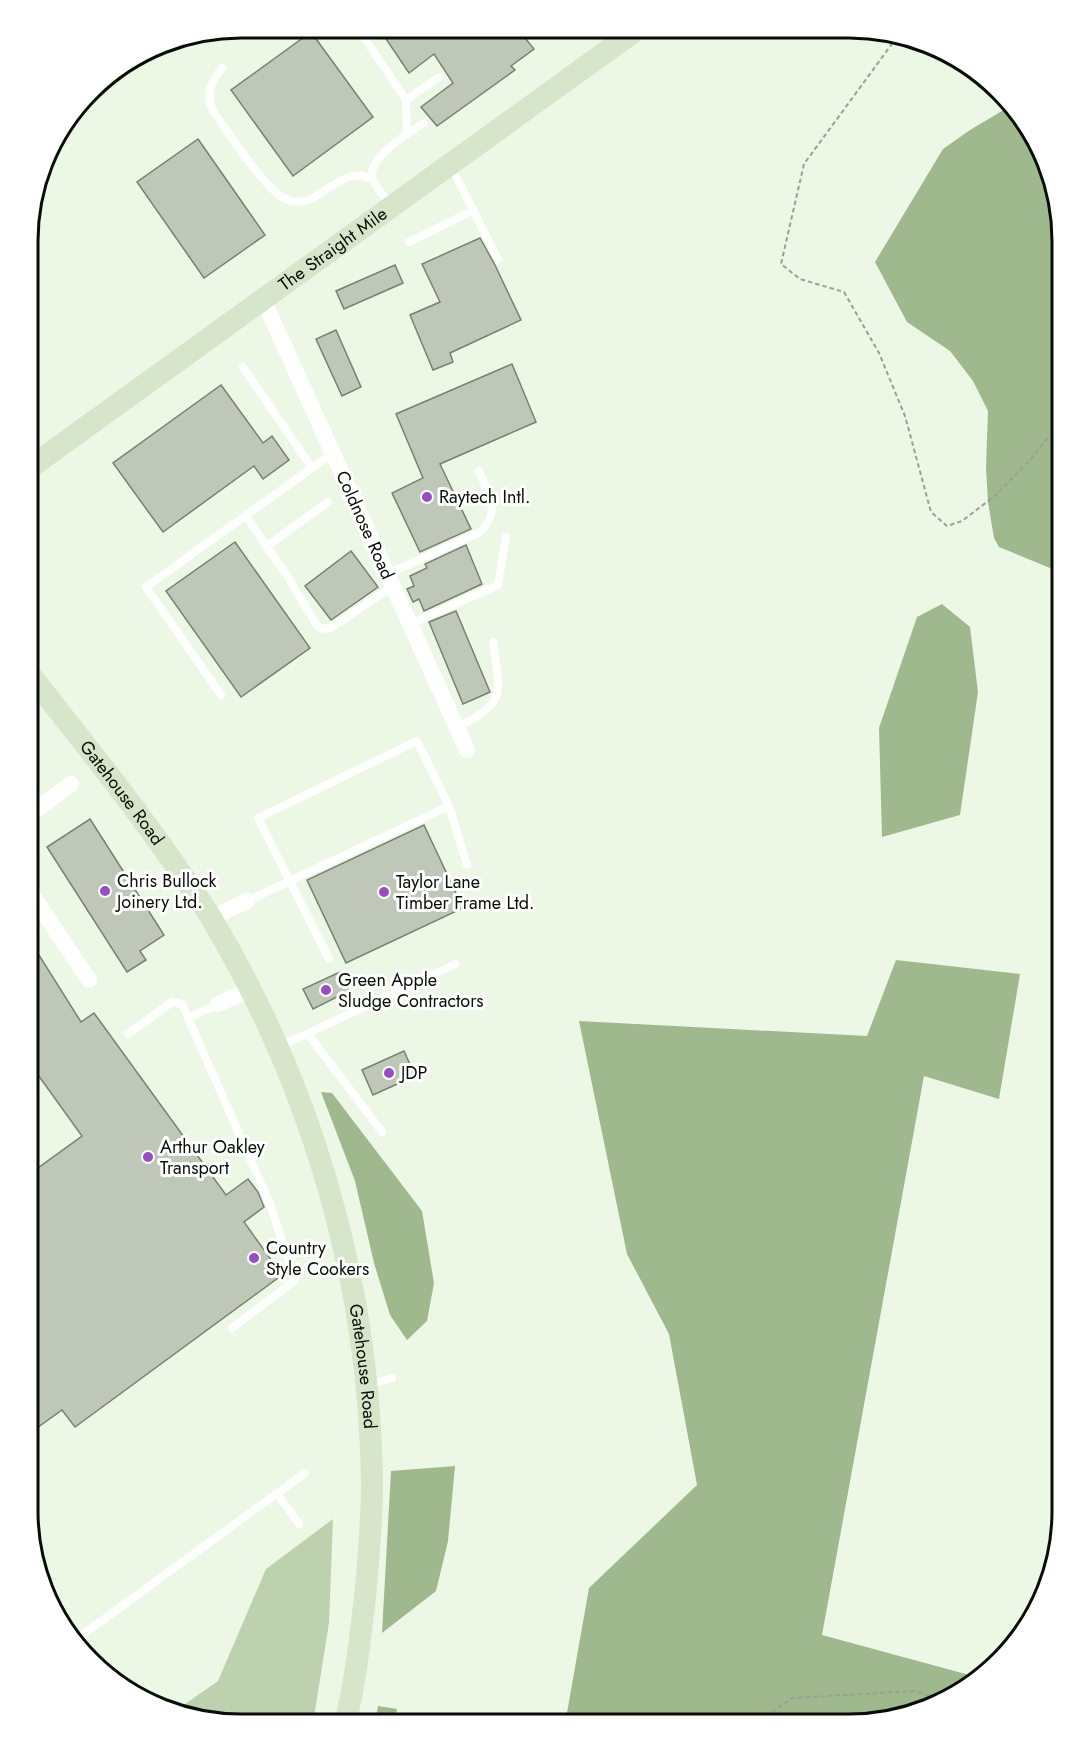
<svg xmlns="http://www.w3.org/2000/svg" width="1089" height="1752" font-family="Jost,sans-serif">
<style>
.green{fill:#bdd1ae}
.forest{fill:#a0b88e}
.building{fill:#bfc8b8;stroke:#788171;stroke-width:1.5}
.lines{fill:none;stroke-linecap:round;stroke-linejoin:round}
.path{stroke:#99a193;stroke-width:2;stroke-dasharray:4.5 3;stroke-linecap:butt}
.service{stroke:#fff;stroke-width:8}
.minor{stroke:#fff;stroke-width:16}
.secondary{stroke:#d7e5cb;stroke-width:22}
.poi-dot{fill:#984ec0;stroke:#fff;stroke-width:2}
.labels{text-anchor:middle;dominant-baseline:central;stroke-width:6;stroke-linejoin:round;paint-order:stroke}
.street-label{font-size:18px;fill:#090d07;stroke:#fff}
.poi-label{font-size:18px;fill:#090d07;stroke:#fff;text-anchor:start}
.rim{fill:none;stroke:#090d07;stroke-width:3}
</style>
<rect width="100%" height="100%" fill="#edf7e5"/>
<polygon class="green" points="333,1519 329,1623 313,1723 213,1723 178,1709 218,1681 266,1569"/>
<g class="forest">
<polygon points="1007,108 1046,159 1062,240 1062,573 999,547 994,538 988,502 986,468 988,411 973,381 950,351 907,322 875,262 943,149 970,130"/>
<polygon points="942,604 970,627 978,692 960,815 882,837 879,728 917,617"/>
<polygon points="896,960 1020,974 999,1099 924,1076 822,1635 973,1676 930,1709 849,1725 565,1724 589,1588 697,1485 669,1334 627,1254 579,1021 867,1036"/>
<polygon points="321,1092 332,1093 422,1211 434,1283 427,1321 407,1340 390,1315 374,1263 355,1181"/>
<polygon points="455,1466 448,1541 436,1591 382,1633 391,1471"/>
<polygon points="378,1706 397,1709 394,1724 375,1724"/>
</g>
<g class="building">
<polygon points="378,27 517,28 534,49 511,66 515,70 437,126 421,107 453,83 434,54 409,73"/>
<polygon points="311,32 373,117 293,176 231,90"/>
<polygon points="198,139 265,235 204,278 137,182"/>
<polygon points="480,238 495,265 521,320 450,353 453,362 433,370 410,315 440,302 422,264"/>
<polygon points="395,265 403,283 344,309 336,291"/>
<polygon points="336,330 361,387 342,396 316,339"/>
<polygon points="512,364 536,422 440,464 471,529 420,552 392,493 423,478 396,414"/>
<polygon points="221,385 263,443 272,436 289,460 263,479 254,466 163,532 113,463"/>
<polygon points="235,542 310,648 241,697 166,591"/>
<polygon points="466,545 482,584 424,611 419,599 413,602 407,589 414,586 410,576 427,568 425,564"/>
<polygon points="351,551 378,587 331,620 305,586"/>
<polygon points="456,611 490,692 463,704 429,622"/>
<polygon points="90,819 164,935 140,951 146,960 127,972 47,847"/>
<polygon points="424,825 463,908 346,963 307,880"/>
<polygon points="28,946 35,958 39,955 81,1022 94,1013 226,1195 248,1179 258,1192 264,1207 244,1222 282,1275 75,1427 62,1410 27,1435 27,1176 82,1136 28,1061"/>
<polygon points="340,972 349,991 313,1009 303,989"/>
<polygon points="404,1051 415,1076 373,1095 362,1070"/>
</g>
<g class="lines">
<g class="path">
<polyline points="897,37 804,164 781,264 800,279 844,292 879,353 905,416 931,512 947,526 962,521 996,495 1030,460 1045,441 1062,428"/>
<polyline points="754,1725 792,1698 916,1691 941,1700"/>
</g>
<g class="service">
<polyline points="357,27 406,100"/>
<path d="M222,68C211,82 205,94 213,111C229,133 261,184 282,197C318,219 339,157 374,181"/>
<polyline points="407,134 406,100 439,77"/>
<polyline points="450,165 498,259"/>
<path d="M392,206C386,198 371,184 372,173C374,153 409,133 424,123"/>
<polyline points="409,242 474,210"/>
<polyline points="243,367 312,468"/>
<polyline points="245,515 288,577 317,626 323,629 331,628 393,586"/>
<polyline points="267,546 328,502"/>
<path d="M388,574L480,532C502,512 488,494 479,471"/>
<polyline points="410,624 498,585 506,537"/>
<polyline points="221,695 146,587 333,453"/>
<path d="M457,727C508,702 500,694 493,642"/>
<polyline points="247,901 449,806"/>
<polyline points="329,959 258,818 417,741 449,806 467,865"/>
<polyline points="188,1018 218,1004"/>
<polyline points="128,1034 172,1002 182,1004 270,1204 295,1280 232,1328"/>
<polyline points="308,1034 382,1132"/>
<polyline points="279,1047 455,964"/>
<polyline points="366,1385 392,1378"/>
<polyline points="277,1493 299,1524"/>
<polyline points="78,1638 305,1473"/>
</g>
<g class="minor">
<polyline points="263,299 467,750"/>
<polyline points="28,816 71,784"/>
<polyline points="28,889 89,980"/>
<polyline points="211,918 247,901"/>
<polyline points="218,1004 250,990"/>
</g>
<g class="secondary">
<path id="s1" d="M28,469L639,28"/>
<path id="s2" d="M28,672C79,737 131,801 178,869C190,886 202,903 213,921C314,1091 370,1287 372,1484C372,1519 369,1553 366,1587C361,1633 356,1679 345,1724"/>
</g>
</g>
<g class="poi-dot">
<circle cx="427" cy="497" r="6"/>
<circle cx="105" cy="891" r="6"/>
<circle cx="384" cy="892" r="6"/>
<circle cx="326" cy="990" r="6"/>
<circle cx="389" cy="1073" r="6"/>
<circle cx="148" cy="1157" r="6"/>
<circle cx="254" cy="1258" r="6"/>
</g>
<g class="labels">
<g class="street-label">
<text stroke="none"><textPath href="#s1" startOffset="376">The Straight Mile</textPath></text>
<text transform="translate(365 525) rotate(66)">Coldnose Road</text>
<text stroke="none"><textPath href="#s2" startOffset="153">Gatehouse Road</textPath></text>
<text stroke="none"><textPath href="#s2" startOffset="784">Gatehouse Road</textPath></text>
</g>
<g class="poi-label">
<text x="439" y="497">Raytech Intl.</text>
<text x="117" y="881">Chris Bullock<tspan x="117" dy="21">Joinery Ltd.</tspan></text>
<text x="396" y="882">Taylor Lane<tspan x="396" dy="21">Timber Frame Ltd.</tspan></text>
<text x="338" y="980">Green Apple<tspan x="338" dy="21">Sludge Contractors</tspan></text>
<text x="401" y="1073">JDP</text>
<text x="160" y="1147">Arthur Oakley<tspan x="160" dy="21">Transport</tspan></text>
<text x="266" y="1248">Country<tspan x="266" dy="21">Style Cookers</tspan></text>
</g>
</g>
<path d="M0 0H1089V1752H0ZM241 38H849A203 203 0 0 1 1052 241V1511A203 203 0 0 1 849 1714H241A203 203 0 0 1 38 1511V241A203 203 0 0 1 241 38Z" fill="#fff" fill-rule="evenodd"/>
<path class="rim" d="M241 38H849A203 203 0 0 1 1052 241V1511A203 203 0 0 1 849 1714H241A203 203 0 0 1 38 1511V241A203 203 0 0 1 241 38Z"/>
</svg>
